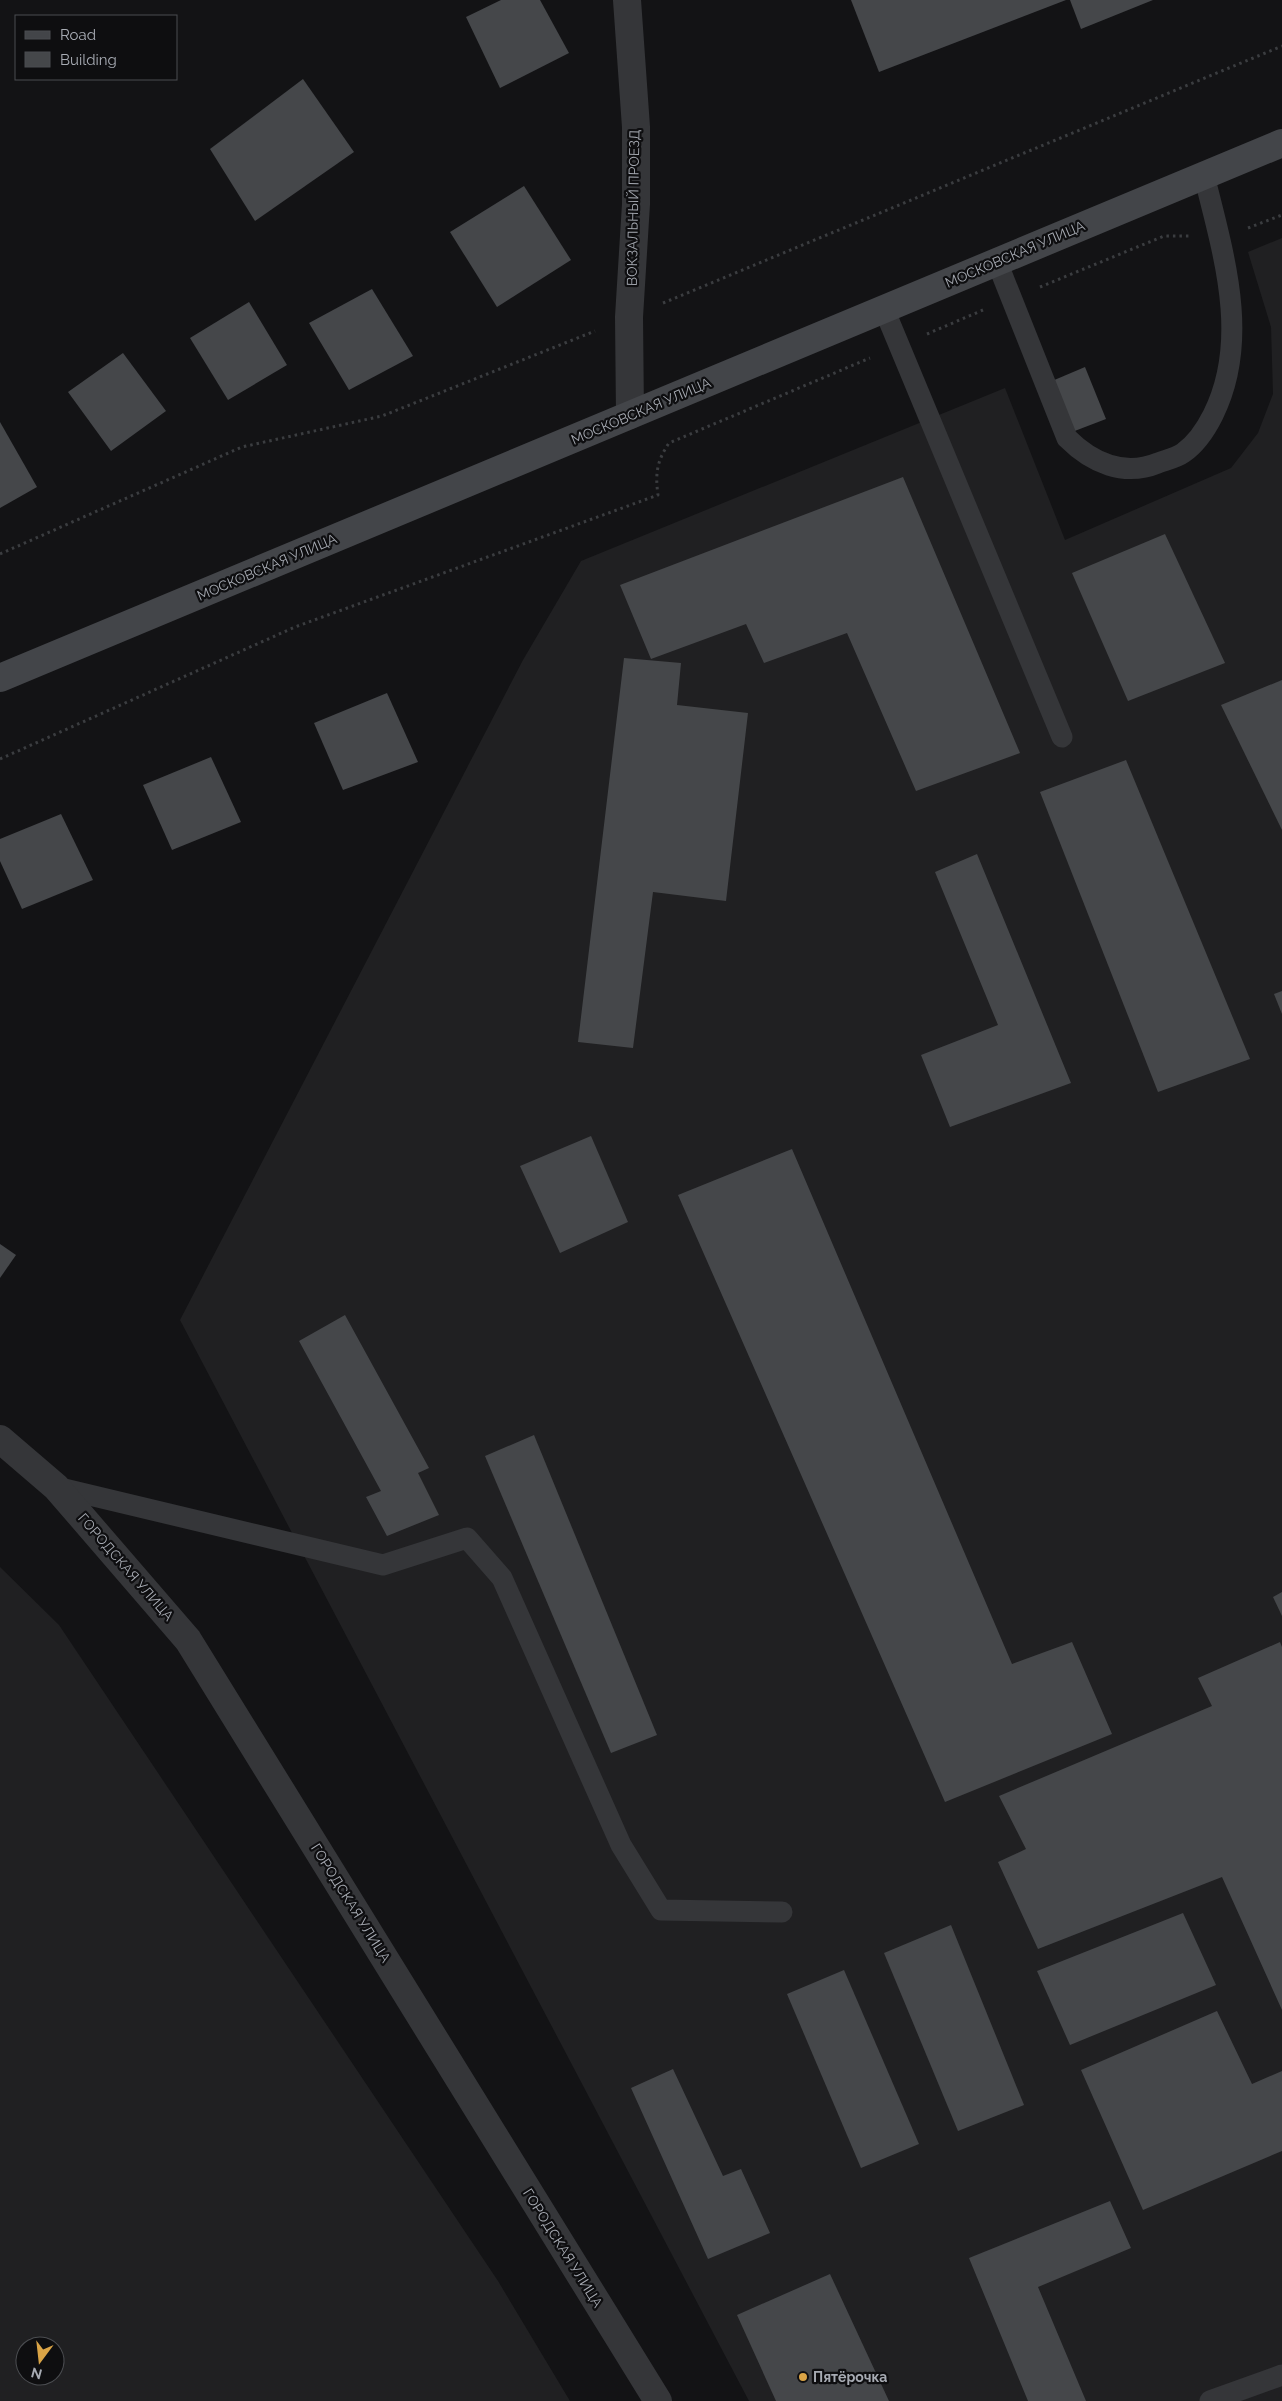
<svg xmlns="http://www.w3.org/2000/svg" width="1282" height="2401" font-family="Raleway,sans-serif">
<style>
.built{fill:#202022;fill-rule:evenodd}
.building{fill:#45474a}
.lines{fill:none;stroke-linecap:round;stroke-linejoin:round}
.path{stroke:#3b3d40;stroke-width:3;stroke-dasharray:2.5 4;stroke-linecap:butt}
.service{stroke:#353639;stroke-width:21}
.minor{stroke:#353639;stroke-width:28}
.tertiary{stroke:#353639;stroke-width:28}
.secondary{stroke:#434549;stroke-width:28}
.poi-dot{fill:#daa446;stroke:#0e0e10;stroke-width:2}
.labels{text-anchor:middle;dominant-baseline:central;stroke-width:4.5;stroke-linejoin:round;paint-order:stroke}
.street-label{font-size:14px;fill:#a7abb3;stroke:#0e0e10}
.poi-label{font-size:14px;font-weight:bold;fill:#a7abb3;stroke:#0e0e10;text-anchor:start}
</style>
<rect width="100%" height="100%" fill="#131315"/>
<g class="built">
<polygon points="1282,238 1282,2401 749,2401 180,1320 523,660 581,561 1005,388 1065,540 1231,468 1258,433 1273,394 1271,327 1248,252"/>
<path d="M0,1567L59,1625L498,2281L570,2401H0ZM25,2346H55V2376H25Z"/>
</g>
<g class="building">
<polygon points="501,0 540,0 569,53 500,88 466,17"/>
<polygon points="851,0 1066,0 879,72"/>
<polygon points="1070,0 1153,0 1081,29"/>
<polygon points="303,79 354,152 255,221 210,149"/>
<polygon points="524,186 571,260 497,307 450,232"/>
<polygon points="372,289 413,356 349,390 309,323"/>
<polygon points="249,302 287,365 228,400 190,338"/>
<polygon points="123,353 166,411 111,451 68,392"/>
<polygon points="1085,367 1106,419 1072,432 1052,381"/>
<polygon points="0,422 37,487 0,508"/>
<polygon points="903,477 1020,753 916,791 847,633 764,663 746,624 651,659 620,585"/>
<polygon points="1165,534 1225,663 1128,701 1072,573"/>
<polygon points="624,658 681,663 677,705 748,713 726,901 653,892 633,1048 578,1042"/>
<polygon points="1282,680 1282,830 1221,705"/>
<polygon points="387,693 418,762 343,790 314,723"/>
<polygon points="211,757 241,822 172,850 143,785"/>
<polygon points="1126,760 1250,1059 1158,1092 1040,792"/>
<polygon points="61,814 93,880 22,909 0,861 0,839"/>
<polygon points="977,854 1071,1083 950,1127 921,1055 998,1025 935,872"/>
<polygon points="1282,991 1282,1014 1274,994"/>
<polygon points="591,1136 628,1222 560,1253 520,1166"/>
<polygon points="792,1149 1012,1664 1072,1642 1112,1734 945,1802 678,1195"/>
<polygon points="0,1244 16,1255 0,1278"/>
<polygon points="345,1315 429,1468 418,1473 439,1515 387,1536 366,1497 381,1491 299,1341"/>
<polygon points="534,1435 657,1735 611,1753 485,1456"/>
<polygon points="1282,1592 1282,1616 1273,1597"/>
<polygon points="1280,1642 1282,1647 1282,2010 1222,1877 1038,1949 998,1862 1026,1849 999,1796 1212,1706 1198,1678"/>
<polygon points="1183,1913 1216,1985 1070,2045 1037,1971"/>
<polygon points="951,1925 1024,2105 958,2131 884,1953"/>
<polygon points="844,1970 919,2144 861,2168 787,1994"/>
<polygon points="1217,2011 1252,2084 1282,2071 1282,2151 1143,2210 1081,2070"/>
<polygon points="673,2069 723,2176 741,2169 770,2233 708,2259 631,2088"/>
<polygon points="1110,2201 1131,2248 1038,2287 1086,2401 1028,2401 969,2258"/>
<polygon points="830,2274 889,2401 776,2401 737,2315"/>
</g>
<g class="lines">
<g class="path">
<polyline points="1248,228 1282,215"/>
<polyline points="1040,287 1164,236 1189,236"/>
<polyline points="663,303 1282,46"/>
<polyline points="927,334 983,310"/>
<polyline points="0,554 242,447 382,416 595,331"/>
<path d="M0,759L295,627L658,495C655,473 657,461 669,443L870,358"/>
</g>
<g class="service">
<path d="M997,262L1067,438C1092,463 1124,477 1158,463C1166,460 1176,458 1183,453C1196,444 1206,429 1213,415C1251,339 1223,253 1204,175"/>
<polyline points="884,309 1062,737"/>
<polyline points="56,1487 383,1565 467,1538 502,1578 621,1845 661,1910 782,1912"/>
<polyline points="1210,2401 1282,2375"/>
</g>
<polyline class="minor" points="627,0 636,127 636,204 629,317 630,415"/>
<polyline class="tertiary" points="0,1439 56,1487 188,1640 658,2401"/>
<polyline class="secondary" points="0,678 1282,143"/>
</g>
<circle class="poi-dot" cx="803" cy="2377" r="5"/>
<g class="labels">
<g class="street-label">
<text transform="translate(633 208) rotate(-89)">ВОКЗАЛЬНЫЙ ПРОЕЗД</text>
<text transform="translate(1015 254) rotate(-23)">МОСКОВСКАЯ УЛИЦА</text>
<text transform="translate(641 411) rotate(-23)">МОСКОВСКАЯ УЛИЦА</text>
<text transform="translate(267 567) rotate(-23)">МОСКОВСКАЯ УЛИЦА</text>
<text transform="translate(126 1567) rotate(49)">ГОРОДСКАЯ УЛИЦА</text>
<text transform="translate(351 1903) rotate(58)">ГОРОДСКАЯ УЛИЦА</text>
<text transform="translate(563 2248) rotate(58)">ГОРОДСКАЯ УЛИЦА</text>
</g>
<g class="poi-label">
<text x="813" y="2377">Пятёрочка</text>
</g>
</g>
<rect x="15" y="15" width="162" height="65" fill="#0e0e10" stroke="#4b4d51"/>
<rect x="25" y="31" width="25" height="8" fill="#434549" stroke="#4b4d51"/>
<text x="60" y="40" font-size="15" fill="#a7abb3">Road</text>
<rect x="25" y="52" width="25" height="15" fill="#45474a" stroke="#4b4d51"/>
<text x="60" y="65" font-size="15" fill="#a7abb3">Building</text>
<g transform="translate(40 2361) rotate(195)"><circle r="24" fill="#0e0e10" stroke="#4b4d51"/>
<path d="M0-4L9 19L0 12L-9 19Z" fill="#daa446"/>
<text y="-8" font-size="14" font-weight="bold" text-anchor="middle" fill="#a7abb3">N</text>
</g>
</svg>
